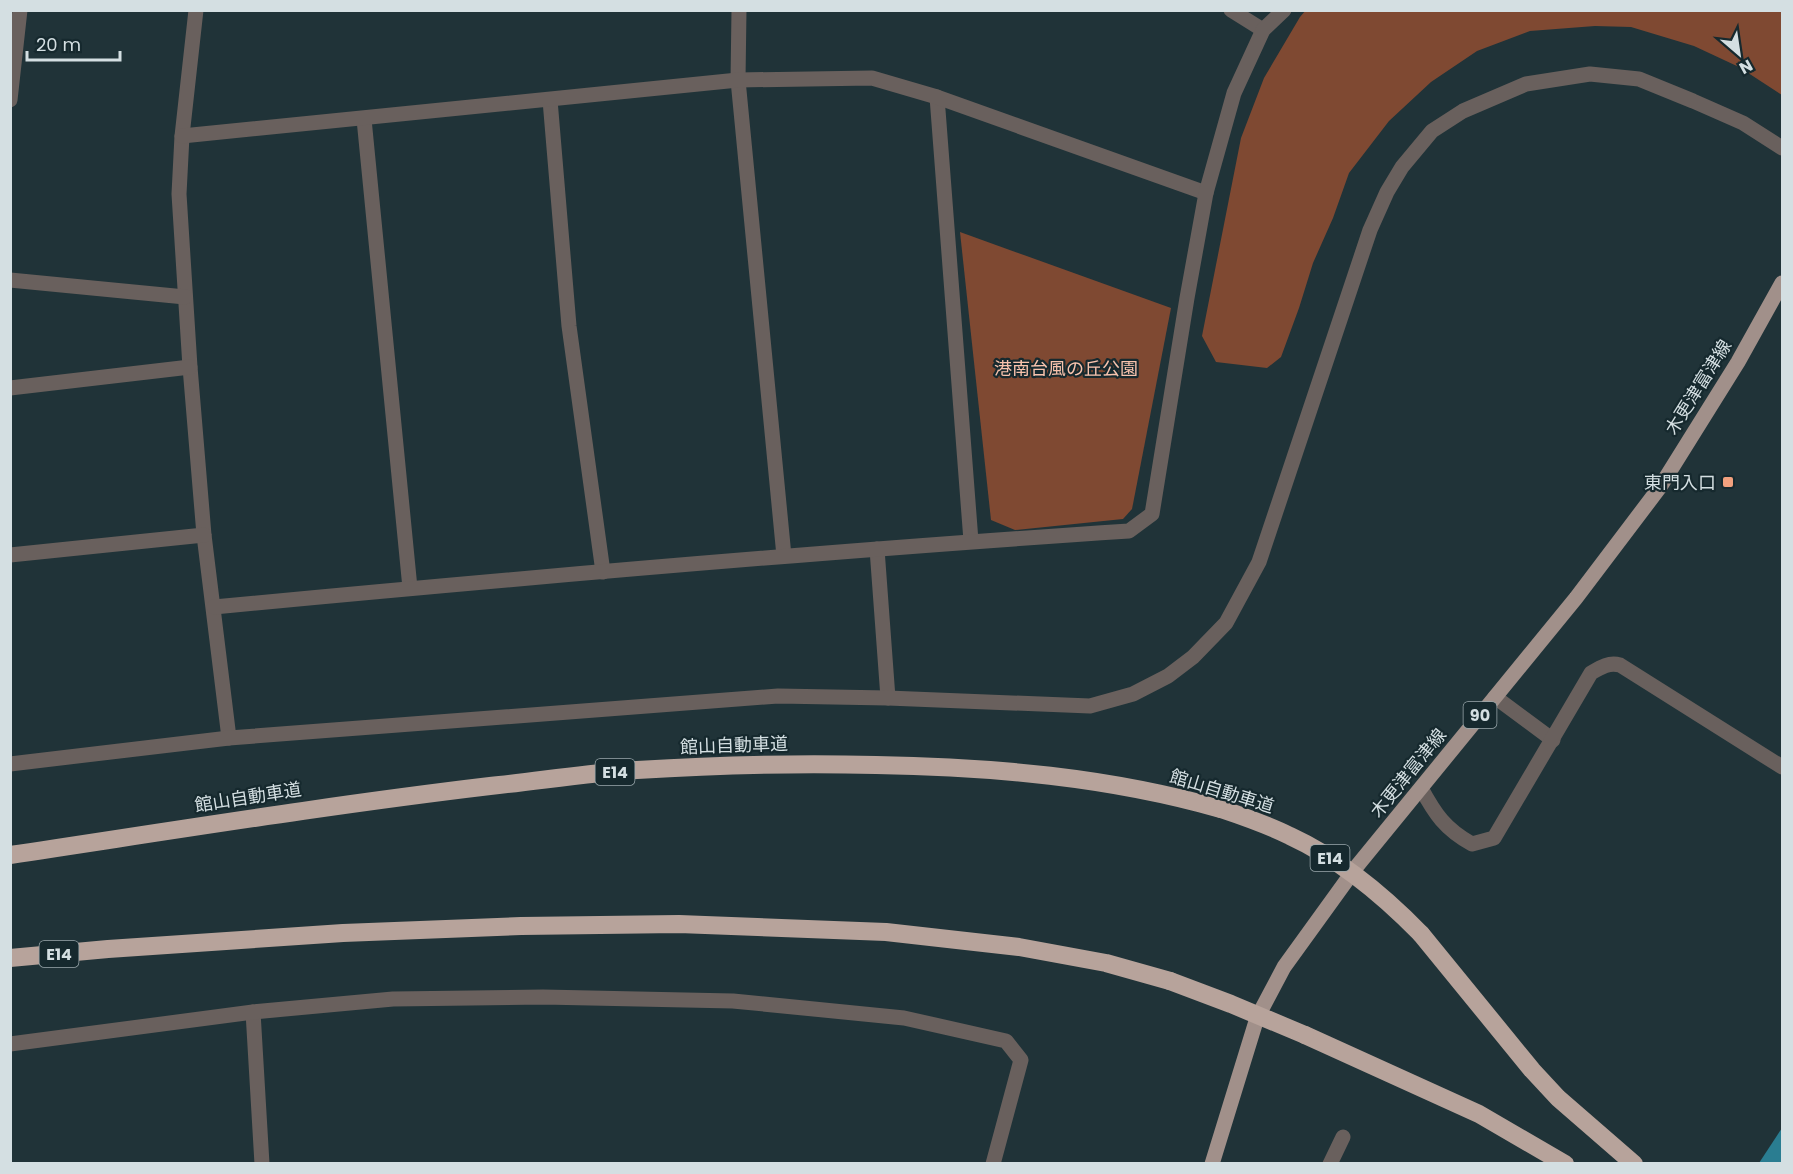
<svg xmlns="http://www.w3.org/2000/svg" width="1793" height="1174" font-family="Poppins,'Noto Sans JP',sans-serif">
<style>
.green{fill:#7f4932}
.water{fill:#2a7d91}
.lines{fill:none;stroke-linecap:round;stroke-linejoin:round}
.service{stroke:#69605d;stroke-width:15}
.minor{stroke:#69605d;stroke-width:15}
.tertiary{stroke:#69605d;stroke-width:15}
.primary{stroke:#a1908a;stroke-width:15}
.motorway{stroke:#b7a39b;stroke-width:18}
.motorway-bridge{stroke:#b7a39b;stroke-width:18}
.poi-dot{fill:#f2a17e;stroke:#16292e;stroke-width:2}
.labels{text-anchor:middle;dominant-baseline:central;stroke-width:4.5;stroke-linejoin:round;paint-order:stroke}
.shield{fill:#16292e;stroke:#9ba8ac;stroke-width:1.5}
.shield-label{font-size:16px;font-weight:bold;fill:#d4dfe2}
.park-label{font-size:18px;fill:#f8c3ad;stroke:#16292e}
.street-label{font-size:18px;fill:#d4dfe2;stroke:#16292e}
.poi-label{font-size:18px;fill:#d4dfe2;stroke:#16292e;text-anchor:end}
</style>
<rect width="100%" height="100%" fill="#203338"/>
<g class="green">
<polygon points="1306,10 1782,11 1782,95 1739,67 1694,46 1631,27 1595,26 1530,31 1477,51 1431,82 1389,121 1349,173 1333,218 1313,263 1299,308 1281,357 1267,368 1216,362 1202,336 1241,138 1264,78 1300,17"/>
<polygon points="960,232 1171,308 1132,509 1123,519 1015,530 991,520"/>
</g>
<polygon class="water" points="1782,1128 1782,1163 1759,1163"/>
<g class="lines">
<g class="service">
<polyline points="1495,697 1553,740"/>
<path d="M1421,788C1435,814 1445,829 1472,844L1494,838L1591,673C1601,667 1609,662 1620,665L1782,767"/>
</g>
<g class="minor">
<polyline points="196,10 182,136 179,194 190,367 204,535 229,738"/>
<polyline points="739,10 738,80 784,556"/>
<polyline points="1231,10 1263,30"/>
<polyline points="937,97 971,541"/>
<polyline points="10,100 20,10"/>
<polyline points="550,100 569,326 603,572"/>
<polyline points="364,119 410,588"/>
<polyline points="182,136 738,80 872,78 937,97 1206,193"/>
<polyline points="10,280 185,297"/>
<polyline points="10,388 190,367"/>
<polyline points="877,549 888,698"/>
<polyline points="10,555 204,535"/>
<path d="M214,607C519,578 824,551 1129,531L1152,514L1187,298L1206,193L1234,93L1263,30L1284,10"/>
<polyline points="253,1012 262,1164"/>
<polyline points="10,1044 253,1012 393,999 543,997 733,1001 904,1018 1006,1041 1021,1060 993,1164"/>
<polyline points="1330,1164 1343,1137"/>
</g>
<polyline class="tertiary" points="10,764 229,738 778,696 888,698 1090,706 1133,694 1168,676 1193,657 1226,623 1259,562 1370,230 1387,192 1402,167 1432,131 1463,111 1526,84 1590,74 1639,79 1693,101 1743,123 1782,148"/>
<polyline class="primary" points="1212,1164 1257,1018 1284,967 1357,866 1576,598 1660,487 1738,362 1782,283"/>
<g class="motorway">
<path d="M10,855C170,831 330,805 490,786C539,781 588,773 637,770C716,765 796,763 876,765C992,767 1109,777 1221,809"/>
<polyline points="1421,934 1532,1070 1558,1098 1634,1164"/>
<polyline points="10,958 108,949 343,933 521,926 679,924 886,932 1019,947 1106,963 1170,981"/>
<polyline points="1305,1035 1479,1114 1565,1164"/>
</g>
<g class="motorway-bridge">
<path d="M1221,809C1245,817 1268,825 1290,836C1340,859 1383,895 1421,934"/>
<polyline points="1170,981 1231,1004 1305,1035"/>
</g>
</g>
<rect class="poi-dot" x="1722" y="476" width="12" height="12" rx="3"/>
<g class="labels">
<g class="shield">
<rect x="1463.5" y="702" width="33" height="26" rx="4.5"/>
<rect x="595.5" y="759" width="39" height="26" rx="4.5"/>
<rect x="1310.5" y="845" width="39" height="26" rx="4.5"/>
<rect x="39.5" y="941" width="39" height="26" rx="4.5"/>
</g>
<g class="shield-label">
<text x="1480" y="715">90</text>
<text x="615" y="772">E14</text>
<text x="1330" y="858">E14</text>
<text x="59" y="954">E14</text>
</g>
<g class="park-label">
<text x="1066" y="368">港南台風の丘公園</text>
</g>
<g class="street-label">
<text transform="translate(1698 387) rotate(-58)">木更津富津線</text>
<text transform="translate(734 745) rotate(-2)">館山自動車道</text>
<text transform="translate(1408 773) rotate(-51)">木更津富津線</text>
<text transform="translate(1222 791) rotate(17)">館山自動車道</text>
<text transform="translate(248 797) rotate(-9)">館山自動車道</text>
</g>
<g class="poi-label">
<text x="1716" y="482">東門入口</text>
</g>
</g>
<rect width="1793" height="1174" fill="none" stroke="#d4dfe2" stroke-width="24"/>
<g transform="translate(1739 54) rotate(151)" stroke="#16292e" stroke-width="4.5" paint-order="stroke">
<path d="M0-4.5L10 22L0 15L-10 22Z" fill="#d4dfe2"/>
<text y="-9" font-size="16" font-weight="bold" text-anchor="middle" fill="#d4dfe2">N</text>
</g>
<path d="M27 51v9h93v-9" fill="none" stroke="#d4dfe2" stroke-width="3"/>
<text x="36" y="51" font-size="18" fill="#d4dfe2" stroke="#16292e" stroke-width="4.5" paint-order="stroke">20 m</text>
</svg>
